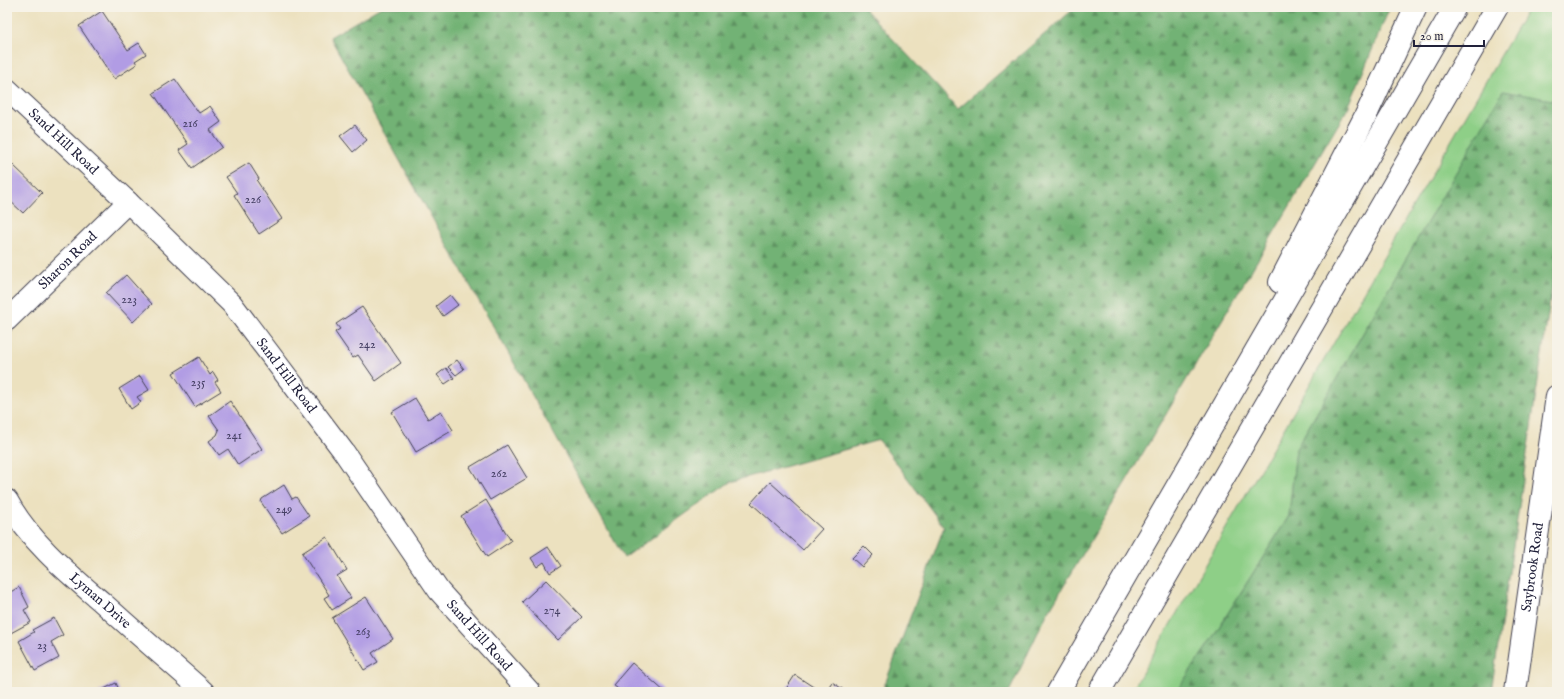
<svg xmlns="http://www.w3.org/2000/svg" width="1564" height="699" font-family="'IM FELL English',serif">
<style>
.grass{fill:#8ecf87;stroke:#587861}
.forest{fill:url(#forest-firs);stroke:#4a6a58}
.building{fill:#b19ce4}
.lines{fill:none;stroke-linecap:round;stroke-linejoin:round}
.minor-casing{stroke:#403f4f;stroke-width:23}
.secondary-casing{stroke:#403f4f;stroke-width:24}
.motorway-casing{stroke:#403f4f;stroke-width:24}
.minor{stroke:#fff;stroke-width:21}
.secondary{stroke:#fff;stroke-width:22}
.motorway{stroke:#fff;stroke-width:22}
.labels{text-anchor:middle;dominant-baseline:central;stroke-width:4;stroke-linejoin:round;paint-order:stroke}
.number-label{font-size:12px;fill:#464065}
.street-label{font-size:14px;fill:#22223b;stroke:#f7f3e8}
</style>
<defs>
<pattern id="forest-firs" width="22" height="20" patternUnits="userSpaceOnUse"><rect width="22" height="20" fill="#72b274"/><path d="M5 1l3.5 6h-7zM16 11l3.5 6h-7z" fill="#5d9060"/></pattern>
</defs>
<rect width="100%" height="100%" fill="#f7f3e8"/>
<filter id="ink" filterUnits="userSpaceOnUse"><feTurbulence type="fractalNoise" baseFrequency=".025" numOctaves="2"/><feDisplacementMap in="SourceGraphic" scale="8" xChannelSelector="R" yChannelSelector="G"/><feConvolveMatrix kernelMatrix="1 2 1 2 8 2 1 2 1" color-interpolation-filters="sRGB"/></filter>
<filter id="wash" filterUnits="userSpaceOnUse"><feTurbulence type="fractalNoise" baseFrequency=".012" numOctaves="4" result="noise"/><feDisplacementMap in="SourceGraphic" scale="16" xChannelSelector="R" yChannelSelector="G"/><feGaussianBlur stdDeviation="0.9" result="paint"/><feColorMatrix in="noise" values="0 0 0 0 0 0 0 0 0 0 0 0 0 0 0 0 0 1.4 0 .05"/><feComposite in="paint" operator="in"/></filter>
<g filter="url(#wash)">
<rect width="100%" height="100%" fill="#ece1bf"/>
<polygon class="grass" points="1529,7 1557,7 1557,101 1503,92 1296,449 1289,516 1206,648 1176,692 1131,692"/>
<g class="forest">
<polygon points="381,7 863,7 958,109 1076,7 1390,7 1348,108 1046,616 1009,692 882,692 944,527 879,440 730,482 624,558 330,37"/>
<polygon points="1503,91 1557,101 1557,255 1491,692 1176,692 1206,648 1289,516 1296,449"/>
</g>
<g id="blocks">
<g class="building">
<polygon points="102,11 128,50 139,43 146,54 135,61 137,64 114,79 79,26"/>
<polygon points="175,79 199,113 210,106 221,122 210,130 222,147 192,168 179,150 188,144 153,93"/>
<polygon points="355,125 367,140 353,152 340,136"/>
<polygon points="249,163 259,179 257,181 282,219 259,234 234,195 237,193 226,177"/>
<polygon points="12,164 42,193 23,213 7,198 7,170"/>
<polygon points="126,275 152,304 133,322 106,293"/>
<polygon points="450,295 458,305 443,316 436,306"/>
<polygon points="362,307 401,363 376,381 358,355 353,358 335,332 340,329 336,324"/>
<polygon points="199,357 210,375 213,372 218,380 215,382 221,391 195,407 173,373"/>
<polygon points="457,360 464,369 456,375 448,367"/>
<polygon points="446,368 454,378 445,384 437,375"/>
<polygon points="140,376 149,390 137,397 141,402 131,409 119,389"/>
<polygon points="415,398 428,419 441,411 453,430 416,452 392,412"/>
<polygon points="230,401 262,449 238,465 228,449 219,455 209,441 217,435 219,430 209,416"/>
<polygon points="507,445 527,478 490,500 470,467"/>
<polygon points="770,482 822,529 803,550 751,503"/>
<polygon points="284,485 292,499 296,497 309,516 282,533 261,502 262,499"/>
<polygon points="486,500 511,541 487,557 461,516"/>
<polygon points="327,537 347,570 337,576 351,598 332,610 324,598 329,595 302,553"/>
<polygon points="864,546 873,555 862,567 852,558"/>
<polygon points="548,547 561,566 550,573 544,562 537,567 531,558"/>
<polygon points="546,580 582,617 558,640 522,602"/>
<polygon points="19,587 29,607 24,610 31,622 7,635 7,594"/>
<polygon points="366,597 393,639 372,653 378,662 364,670 332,618"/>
<polygon points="54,618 63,635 51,642 59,658 35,671 19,641 34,632 32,630"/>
<polygon points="632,663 665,692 622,692 613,685"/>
<polygon points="795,675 821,692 784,692"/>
<polygon points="832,682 847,692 825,692"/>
<polygon points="116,683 120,692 98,692"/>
</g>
</g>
</g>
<g filter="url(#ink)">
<use href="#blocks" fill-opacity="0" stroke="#403f4f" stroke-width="1"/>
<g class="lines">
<defs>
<g id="minor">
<path id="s1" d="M7,89L128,202L232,304L344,452L439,591L530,692"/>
<path id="s2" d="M7,320L128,202"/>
<path id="s3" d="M7,500C29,541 68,573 103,603C136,633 170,662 204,692"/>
</g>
<g id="secondary">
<path id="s4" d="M1515,692L1557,396"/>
</g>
<g id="motorway">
<polyline points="1280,282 1366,115 1416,7"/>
<polyline points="1058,692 1455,7"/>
<polyline points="1099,692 1497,7"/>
</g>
</defs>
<use href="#minor" class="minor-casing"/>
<use href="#secondary" class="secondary-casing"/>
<use href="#motorway" class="motorway-casing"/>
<use href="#minor" class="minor"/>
<use href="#secondary" class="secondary"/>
<use href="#motorway" class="motorway"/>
</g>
</g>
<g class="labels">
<g class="number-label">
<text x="190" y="123">216</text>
<text x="253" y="199">226</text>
<text x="129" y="299">223</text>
<text x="367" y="344">242</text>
<text x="198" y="382">235</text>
<text x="234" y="435">241</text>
<text x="499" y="473">262</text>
<text x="284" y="509">249</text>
<text x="552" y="610">274</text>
<text x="363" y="631">263</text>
<text x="42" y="645">23</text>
</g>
<g class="street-label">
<text stroke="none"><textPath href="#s1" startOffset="77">Sand Hill Road</textPath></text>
<text stroke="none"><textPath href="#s2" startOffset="85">Sharon Road</textPath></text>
<text stroke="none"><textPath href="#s1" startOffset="401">Sand Hill Road</textPath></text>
<text stroke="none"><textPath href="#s4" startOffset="126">Saybrook Road</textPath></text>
<text stroke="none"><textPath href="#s3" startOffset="138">Lyman Drive</textPath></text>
<text stroke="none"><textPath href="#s1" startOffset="725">Sand Hill Road</textPath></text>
</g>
</g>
<rect width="1564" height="699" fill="none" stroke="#f7f3e8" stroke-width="24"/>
<path d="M1414 40v6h70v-6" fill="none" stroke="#22223b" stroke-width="2"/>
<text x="1420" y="40" font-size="12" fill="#22223b" stroke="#f7f3e8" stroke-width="3" paint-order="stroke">20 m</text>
</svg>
